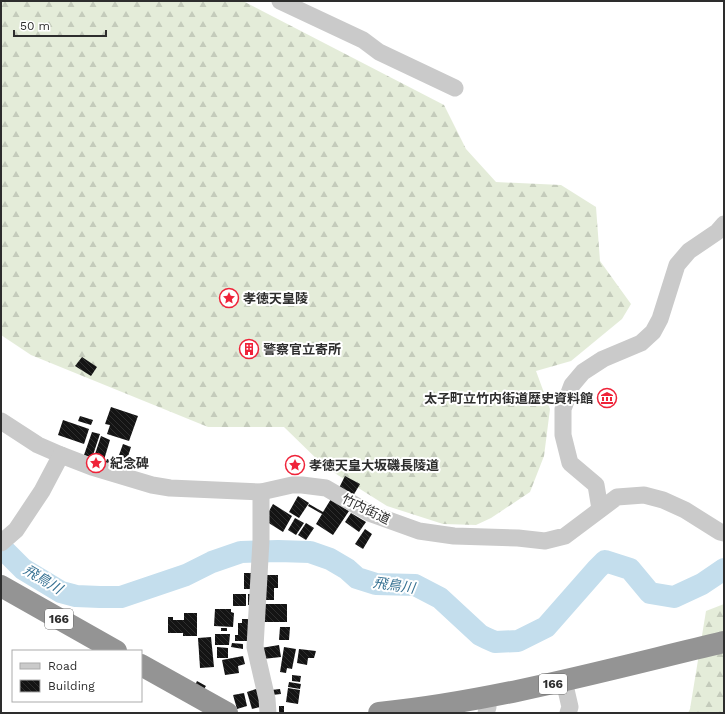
<svg xmlns="http://www.w3.org/2000/svg" width="725" height="714" font-family="'Work Sans','Noto Sans JP',sans-serif">
<style>
.forest{fill:url(#forest-firs)}
.lines{fill:none;stroke-linecap:round;stroke-linejoin:round}
.river{stroke:#c4deed;stroke-width:22}
.building{fill:url(#building-back-hatch)}
.minor{stroke:#cacaca;stroke-width:17}
.highway{stroke:#949494;stroke-width:22}
.labels{text-anchor:middle;dominant-baseline:central;stroke-width:4;stroke-linejoin:round;paint-order:stroke}
.shield{fill:#fff;stroke:#6c6c6c;stroke-width:1}
.shield-label{font-size:12px;font-weight:bold;fill:#2d2d2d}
.poi-label{font-size:13px;font-weight:bold;fill:#2d2d2d;stroke:#fff;text-anchor:start}
.street-label{font-size:13px;fill:#2d2d2d;stroke:#fff}
.water-label{font-size:14px;font-style:italic;fill:#377293;stroke:#fff}
</style>
<defs>
<pattern id="forest-firs" width="22" height="20" patternUnits="userSpaceOnUse"><rect width="22" height="20" fill="#e4ecd9"/><path d="M5 1l3.5 6h-7zM16 11l3.5 6h-7z" fill="#c4cbbb"/></pattern>
<pattern id="building-back-hatch" width="6" height="6" patternUnits="userSpaceOnUse"><rect width="6" height="6" fill="#141414"/><path d="M-1 5l2 2M0 0l6 6M5-1l2 2" fill="none" stroke="#2e2e2e"/></pattern>
</defs>
<rect width="100%" height="100%" fill="#fff"/>
<g class="forest">
<polygon points="1,1 243,1 444,105 466,149 496,182 561,185 596,207 600,261 631,304 622,319 571,361 536,371 550,409 544,456 530,492 491,518 476,525 443,524 387,506 325,467 284,427 208,427 31,355 1,335"/>
<polygon points="724,604 724,713 688,713 690,709 706,611"/>
</g>
<g class="lines">
<polyline class="river" points="1,547 23,569 61,592 76,596 100,597 121,597 186,575 212,562 241,552 278,551 310,552 330,559 347,569 357,578 376,584 415,585 440,598 480,635 486,638 495,642 518,641 546,627 597,569 605,561 630,569 650,593 674,597 702,584 724,569"/>
</g>
<g class="building">
<polygon points="82,357 97,367 91,376 75,366"/>
<polygon points="111,407 138,416 129,441 107,434 110,425 105,424"/>
<polygon points="80,416 93,420 91,425 78,421"/>
<polygon points="63,420 89,429 84,444 58,435"/>
<polygon points="92,432 100,434 92,458 84,455"/>
<polygon points="101,436 110,440 103,463 93,460"/>
<polygon points="123,444 131,447 123,472 114,469"/>
<polygon points="107,459 114,461 112,467 105,464"/>
<polygon points="345,476 360,484 353,496 339,488"/>
<polygon points="298,496 309,503 299,518 289,512"/>
<polygon points="331,499 349,511 333,535 316,524 322,514 308,506 309,504 323,512"/>
<polygon points="273,504 292,516 283,532 264,520"/>
<polygon points="351,513 366,522 359,532 345,522"/>
<polygon points="295,518 304,523 296,535 288,530"/>
<polygon points="306,523 314,528 306,540 298,535"/>
<polygon points="365,529 372,534 363,549 355,544"/>
<rect x="244" y="573" width="10" height="16"/>
<polygon points="262,575 278,575 278,588 274,588 274,600 262,600"/>
<rect x="233" y="594" width="13" height="12"/>
<rect x="248" y="594" width="5" height="11"/>
<rect x="261" y="604" width="26" height="18"/>
<polygon points="215,609 231,609 231,612 234,613 233,627 214,626"/>
<rect x="184" y="613" width="13" height="7"/>
<polygon points="168,617 173,617 173,620 197,620 197,636 183,636 183,633 168,633"/>
<polygon points="242,619 253,619 250,641 235,641 235,635 238,635 238,623 242,623"/>
<polygon points="280,627 290,627 289,640 279,640"/>
<rect x="221" y="628" width="6" height="3"/>
<polygon points="215,634 230,634 229,645 215,645"/>
<polygon points="211,637 214,667 200,668 198,638"/>
<polygon points="232,643 243,644 243,649 231,647"/>
<polygon points="279,645 281,657 263,659 261,648"/>
<polygon points="217,647 228,648 228,658 217,658"/>
<polygon points="284,647 296,649 292,669 287,668 286,673 280,672"/>
<polygon points="299,649 316,651 314,658 308,658 307,665 297,663"/>
<polygon points="243,656 245,664 238,666 239,673 225,675 222,660"/>
<polygon points="292,675 301,676 300,682 292,681"/>
<polygon points="197,681 206,686 202,692 194,687"/>
<polygon points="289,682 301,684 300,689 288,687"/>
<polygon points="259,688 264,706 252,709 247,692"/>
<polygon points="288,688 300,690 298,704 286,702"/>
<polygon points="280,689 281,694 272,695 271,690"/>
<polygon points="244,693 247,706 237,709 233,695"/>
<rect x="279" y="706" width="5" height="7"/>
</g>
<g class="lines">
<g class="minor">
<polyline points="280,1 363,40 379,52 455,88"/>
<polyline points="1,421 38,445 61,455 92,467 152,485 170,488 261,492 292,485 302,485 326,488 369,513 419,531 454,536 518,538 545,541 565,536 617,497 644,495 663,500 685,510 720,532 724,533"/>
<polyline points="261,492 261,540 255,647 267,699 268,713"/>
<polyline points="600,509 596,485 570,463 563,435 563,409 572,385 583,372 603,359 641,343 653,332 660,319 677,265 689,251 717,232 724,224"/>
<polyline points="1,543 16,530 42,491 61,455"/>
<polyline points="564,681 570,707 568,713"/>
<polyline points="486,713 488,707 488,697"/>
</g>
<g class="highway">
<polyline points="1,586 116,651"/>
<polyline points="141,665 227,713"/>
<path d="M379,713C496,701 610,669 724,642"/>
</g>
</g>
<defs>
<symbol id="sight-ring" viewBox="-11 -11 22 22"><circle r="9.5" fill="#fff" stroke="#ef2339" stroke-width="1.5"/><path d="M0-6L1.8-2.2L6-1.7L2.9 1.2L3.7 5.4L0 3.3L-3.7 5.4L-2.9 1.2L-6-1.7L-1.8-2.2Z" fill="#ef2339"/></symbol>
<symbol id="building-ring" viewBox="-11 -11 22 22"><circle r="9.5" fill="#fff" stroke="#ef2339" stroke-width="1.5"/><path d="M-4-6H4V6H1V3H-1V6H-4ZM-2.5-4.3h1.7v1.8h-1.7ZM.8-4.3h1.7v1.8H.8ZM-2.5-1h1.7V.8h-1.7ZM.8-1h1.7V.8H.8Z" fill="#ef2339"/></symbol>
<symbol id="museum-ring" viewBox="-11 -11 22 22"><circle r="9.5" fill="#fff" stroke="#ef2339" stroke-width="1.5"/><path d="M0-6L6-3V-2H-6V-3ZM-5-1h2V3h-2ZM-1-1h2V3h-2ZM3-1h2V3H3ZM-6 4H6V6H-6Z" fill="#ef2339"/></symbol>
</defs>
<g fill-rule="evenodd">
<use href="#sight-ring" x="218" y="287" width="22" height="22"/>
<use href="#building-ring" x="238" y="338" width="22" height="22"/>
<use href="#museum-ring" x="596" y="387" width="22" height="22"/>
<use href="#sight-ring" x="85" y="452" width="22" height="22"/>
<use href="#sight-ring" x="284" y="454" width="22" height="22"/>
</g>
<g class="labels">
<g class="shield">
<rect x="45" y="609" width="28" height="20" rx="3"/>
<rect x="539" y="674" width="28" height="20" rx="3"/>
</g>
<g class="shield-label">
<text x="59" y="619">166</text>
<text x="553" y="684">166</text>
</g>
<g class="poi-label">
<text x="243" y="298">孝徳天皇陵</text>
<text x="263" y="349">警察官立寄所</text>
<text x="593" y="398" text-anchor="end">太子町立竹内街道歴史資料館</text>
<text x="110" y="463">紀念碑</text>
<text x="309" y="465">孝徳天皇大坂磯長陵道</text>
</g>
<g class="street-label">
<text transform="translate(366 509) rotate(26)">竹内街道</text>
</g>
<g class="water-label">
<text transform="translate(43 579) rotate(31)">飛鳥川</text>
<text transform="translate(394 585) rotate(8)">飛鳥川</text>
</g>
</g>
<rect width="725" height="714" fill="none" stroke="#2d2d2d" stroke-width="4"/>
<rect x="12" y="650" width="130" height="52" fill="#ffffff" stroke="#ababab"/>
<rect x="20" y="663" width="20" height="6" fill="#cacaca" stroke="#ababab"/>
<text x="48" y="670" font-size="12" fill="#2d2d2d">Road</text>
<rect x="20" y="680" width="20" height="12" fill="url(#building-back-hatch)" stroke="#ababab"/>
<text x="48" y="690" font-size="12" fill="#2d2d2d">Building</text>
<path d="M14 30v6h92v-6" fill="none" stroke="#2d2d2d" stroke-width="2"/>
<text x="20" y="30" font-size="12" fill="#2d2d2d" stroke="#ffffff" stroke-width="3" paint-order="stroke">50 m</text>
</svg>
